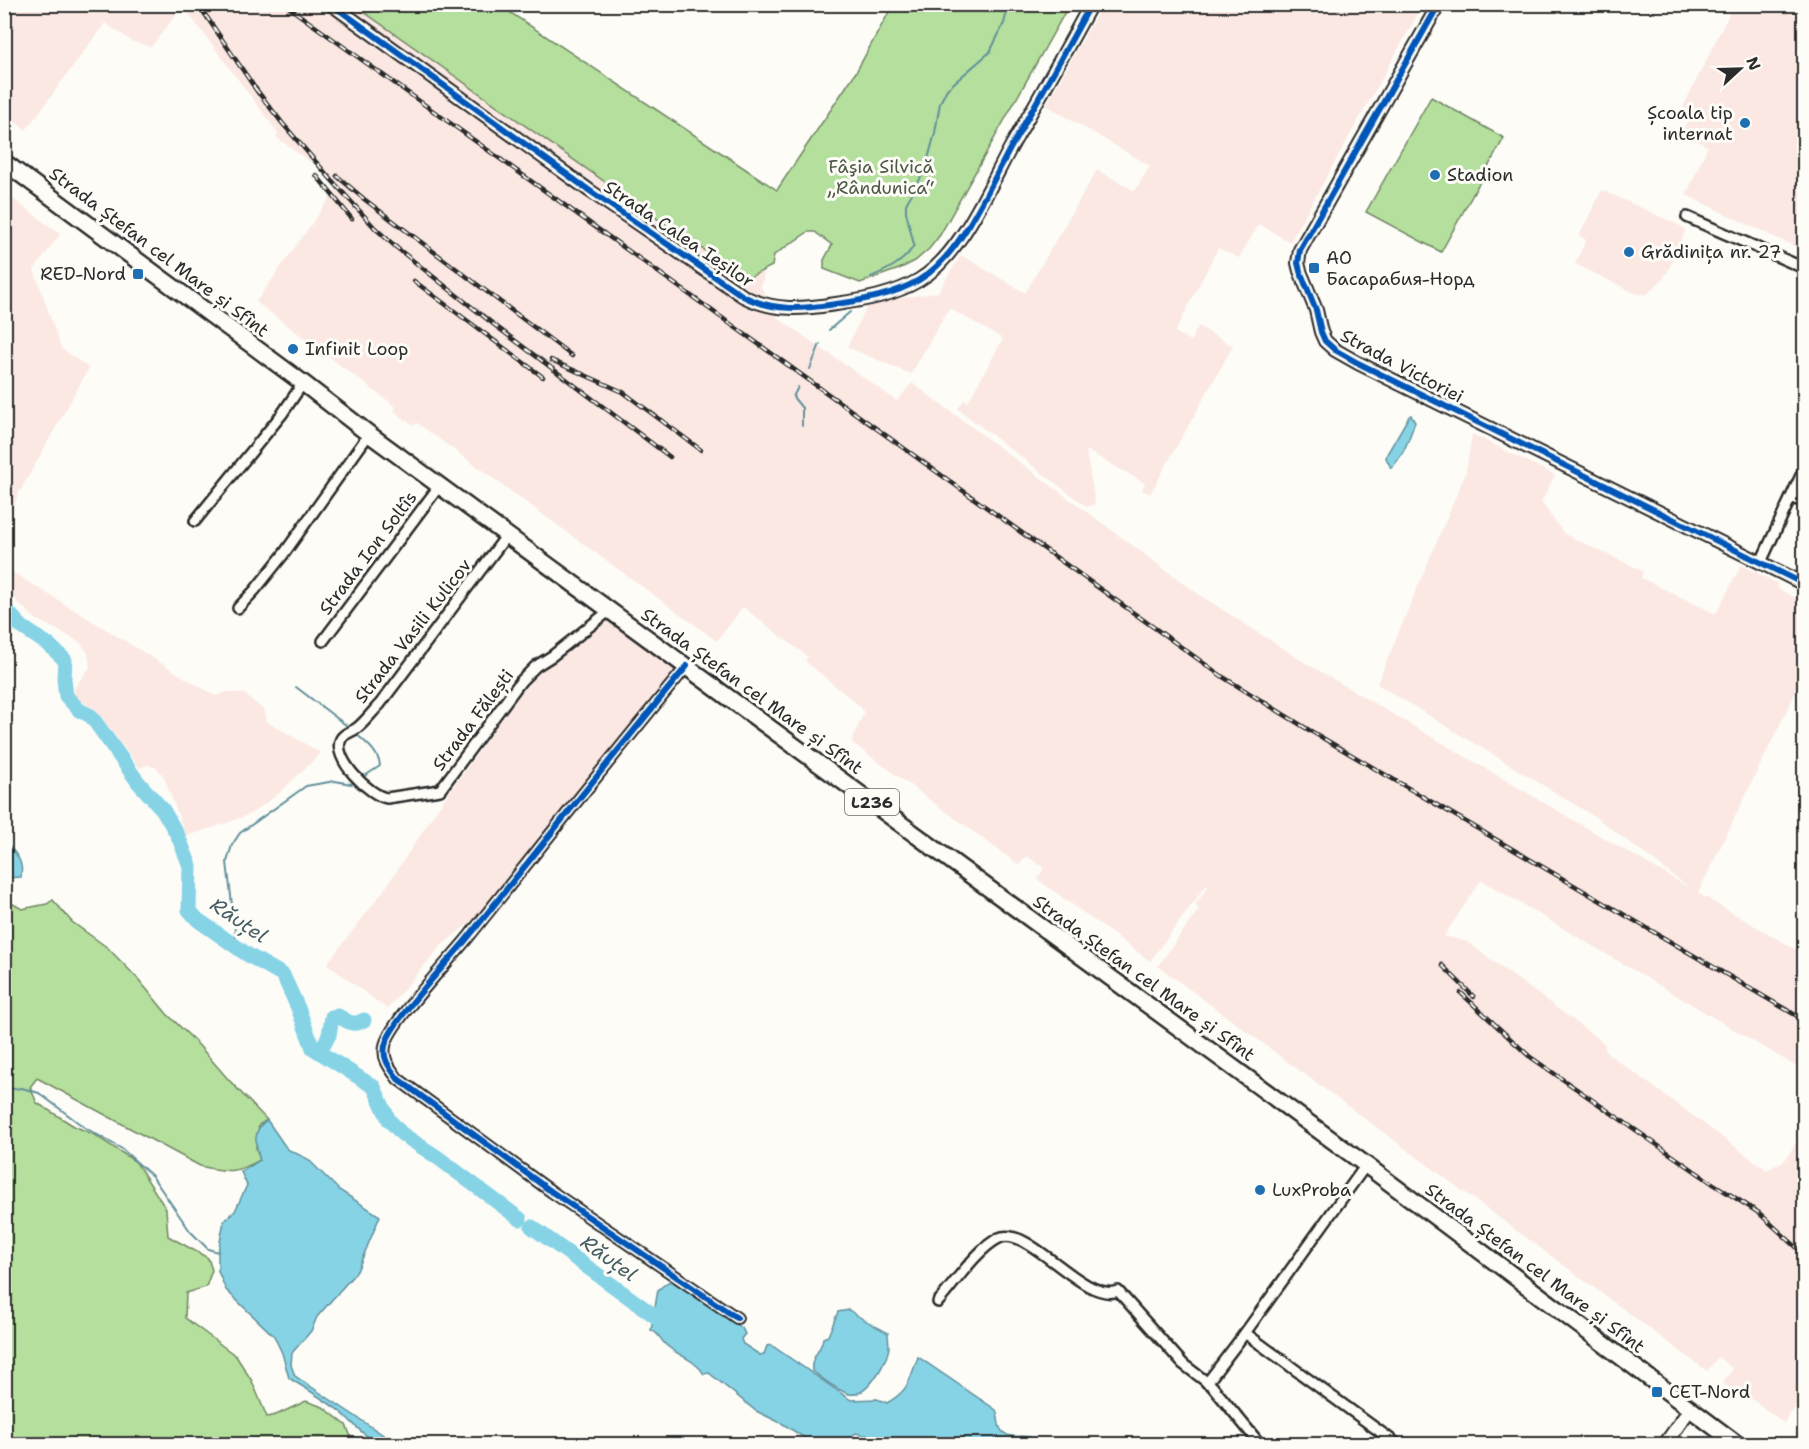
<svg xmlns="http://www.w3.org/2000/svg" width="1809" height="1449" font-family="'Shantell Sans',sans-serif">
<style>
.built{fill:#fbe8e3}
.green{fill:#b4df9c;stroke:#708564;stroke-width:1.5}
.water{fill:#86d3e6;stroke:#62909b;stroke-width:1.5}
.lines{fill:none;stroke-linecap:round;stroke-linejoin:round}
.stream{stroke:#62909b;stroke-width:2}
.river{stroke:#86d3e6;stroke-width:15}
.minor-casing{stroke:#2b2b2b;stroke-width:14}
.tertiary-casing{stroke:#2b2b2b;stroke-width:16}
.primary-casing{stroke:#2b2b2b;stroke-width:20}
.minor{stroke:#fdfcf7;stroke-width:9}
.tertiary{stroke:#fdfcf7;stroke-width:12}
.primary{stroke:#fdfcf7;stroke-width:15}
.rail-casing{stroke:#2b2b2b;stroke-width:4.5}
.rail{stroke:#fdfcf7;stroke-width:2;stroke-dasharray:7;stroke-linecap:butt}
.cycleway-casing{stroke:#fdfcf7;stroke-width:10}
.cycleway{stroke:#0057b8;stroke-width:6}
.poi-dot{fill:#1f6fb2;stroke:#fdfcf7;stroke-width:2}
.labels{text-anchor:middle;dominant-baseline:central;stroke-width:6;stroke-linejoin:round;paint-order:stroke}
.shield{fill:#fdfcf7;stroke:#6a6a68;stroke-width:1.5}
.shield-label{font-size:16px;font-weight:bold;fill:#2b2b2b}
.poi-label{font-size:18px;fill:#2b2b2b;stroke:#fdfcf7;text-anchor:start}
.park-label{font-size:18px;fill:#4d5847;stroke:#fdfcf7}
.street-label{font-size:18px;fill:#2b2b2b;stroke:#fdfcf7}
.water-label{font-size:20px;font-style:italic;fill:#465d63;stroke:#fdfcf7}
</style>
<rect width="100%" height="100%" fill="#fdfcf7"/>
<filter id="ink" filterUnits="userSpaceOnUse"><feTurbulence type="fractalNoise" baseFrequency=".0167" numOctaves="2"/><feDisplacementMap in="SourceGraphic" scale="12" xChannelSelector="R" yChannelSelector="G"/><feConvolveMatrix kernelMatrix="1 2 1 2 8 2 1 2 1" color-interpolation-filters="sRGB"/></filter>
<g filter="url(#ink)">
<g class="built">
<polygon points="4,5 378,5 753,260 764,274 761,287 778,318 897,401 912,383 1201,596 1304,662 1691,889 1597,818 1377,684 1466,472 1472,434 1555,475 1541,502 1564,534 1643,571 1641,578 1716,614 1741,565 1777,583 1778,589 1804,602 1804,675 1698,893 1800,952 1803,948 1804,949 1804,1071 1481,880 1444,936 1467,942 1604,1043 1606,1052 1767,1170 1785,1160 1803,1132 1797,1125 1804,1113 1804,1391 1803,1390 1797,1397 1800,1401 1784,1423 1745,1394 1742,1397 1722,1383 1733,1369 1718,1357 1707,1371 1158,966 1199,909 1195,905 1208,887 1207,884 1150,961 1037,879 1044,868 1027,856 1019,865 851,742 864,713 861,707 805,661 808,657 743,607 717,641 417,423 414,426 394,411 396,407 256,302 340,184 276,137 278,133 183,6 151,47 133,42 105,23 26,130 5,114"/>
<polygon points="1102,5 1423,5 1290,242 1259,224 1239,258 1218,248 1175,332 1191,341 1198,326 1233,346 1150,494 1142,490 1145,483 1086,450 1095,504 1087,507 958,409 964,400 968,402 1003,339 949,308 911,374 847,347 868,304 938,292 961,255 1025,293 1097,170 1135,191 1150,166 1046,105"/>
<polygon points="1744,5 1773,5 1804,19 1804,251 1686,195 1708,146 1681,133 1692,112 1683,107 1733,6 1741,10"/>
<polygon points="1602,190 1683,227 1685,231 1669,269 1662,280 1647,294 1637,294 1575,264 1586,240 1579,236"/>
<polygon points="4,192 60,234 34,270 61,348 89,368 18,495 5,527"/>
<polygon points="4,567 215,696 227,692 244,694 264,710 266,721 321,753 277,795 252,813 227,823 186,836 164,777 157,768 148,765 139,768 96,710 77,699 74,694 74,688 90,667 88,653 80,642 36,619 17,602 8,589 5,586"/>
<polygon points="609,611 687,666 501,897 441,946 387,1009 327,964 384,890 438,808 517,698 545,666"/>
</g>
<g class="green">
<polygon points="354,5 499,5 777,190 856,72 890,10 881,5 1069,5 940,235 929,249 915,261 899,269 860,283 824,269 824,260 832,245 815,232 808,232 774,255 772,266 750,277 689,241"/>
<polygon points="1431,97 1504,138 1441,252 1366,212"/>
<path d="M4,899L22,909L47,904L53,900L72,922L108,948L139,980L167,1014L195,1041L228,1079L267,1120L259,1125L256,1148L260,1160C235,1174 227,1172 200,1166L37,1078L30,1087L37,1103L74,1126L95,1135L136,1162L166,1209L168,1236L208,1258L212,1270L206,1287L186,1293L185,1318L236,1356L252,1381L267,1417L276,1415L306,1401L323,1407L346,1425L354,1444H5Z"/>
</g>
<g class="water">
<path d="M1411,415L1415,422C1409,438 1404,456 1391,468L1386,458L1387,454L1409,416Z"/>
<path d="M4,840C15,853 24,860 21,877L5,878Z"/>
<path d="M267,1120L287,1149L308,1159L339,1190L380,1216L357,1271L317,1317L311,1331L292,1353L291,1365L295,1376L397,1444C365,1445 360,1427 338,1410C322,1398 305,1388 289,1378L282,1353L274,1336L226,1290L218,1271V1252L224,1221L235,1211L247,1185L241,1172L260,1160C255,1145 252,1130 267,1120Z"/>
<path d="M675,1281L742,1328L745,1334L741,1339L743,1344L760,1355L764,1354L767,1346L771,1345L851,1400L877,1399L887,1403C910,1390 909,1380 918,1357L996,1410C1000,1417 996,1426 1003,1432C1010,1439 1021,1435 1030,1437C1035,1439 1039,1442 1043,1444H898L878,1436L863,1435L856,1433L842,1444H814L783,1424L756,1411L709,1373L704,1374C694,1358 677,1356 665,1344C659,1338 659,1333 651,1330L658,1290L668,1282Z"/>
<path d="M849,1310C861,1319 874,1325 888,1333C888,1338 889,1343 889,1347C887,1363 867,1398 849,1394C836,1390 823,1379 812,1371C810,1356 821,1352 823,1338L828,1336L838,1312Z"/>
</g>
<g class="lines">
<g class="stream">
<path d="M871,277C887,270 905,262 914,245L906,212V204L925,170L935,133L940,103L947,89L990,52L1004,23L1009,4"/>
<polyline points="829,330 850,312"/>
<polyline points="810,369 820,344"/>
<polyline points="798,387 793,397 802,408 802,426"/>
<polyline points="296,687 351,729"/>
<path d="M355,733C365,742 379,752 380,766L360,779"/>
<polyline points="237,948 227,862 232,845 240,833 306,786 335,781 351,784 355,782"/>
<polyline points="4,1090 22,1088 39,1093 84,1127 122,1149 152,1176 190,1231 208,1249 218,1252"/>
</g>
<g class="river">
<polyline points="4,608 22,627 49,645 65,660 64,679 66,696 79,710 91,716 138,782 163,810 178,836 190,866 189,910 198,920 248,955 283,975 298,1008 313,1048 374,1087 389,1120 402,1134 437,1157 520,1219"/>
<path d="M320,1052L329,1035L332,1017L338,1016C348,1021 352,1027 364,1020"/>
<polyline points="532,1227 670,1327"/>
</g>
<defs>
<g id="minor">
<polyline points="1687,217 1804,268"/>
<polyline points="1792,497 1804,503"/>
<polyline points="195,521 282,414 303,383"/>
<path d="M507,535L380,704C372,712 365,722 357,728C352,732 344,733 341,739C331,758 370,796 387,798L440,790L521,681L536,666L552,656L609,611"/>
<polyline points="1761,562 1804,469"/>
<polyline points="238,608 255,590 283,555 369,434"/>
<polyline points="323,641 440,485"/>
<path d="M687,666C613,755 542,845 470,935C452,958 389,1023 385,1046C382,1060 391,1069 398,1079L552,1192L737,1318"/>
<path d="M938,1302C955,1283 977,1249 999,1238C1028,1224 1084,1304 1118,1291L1183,1364L1212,1386L1260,1444"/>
<polyline points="1245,1333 1397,1444"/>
<polyline points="1207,1383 1245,1333 1366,1165"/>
</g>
<g id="tertiary">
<path d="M331,4L590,191L743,296C774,312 803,309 836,304C864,300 894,295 919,280C961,255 988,189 1011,147C1038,100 1065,52 1091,4"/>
<polyline points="1439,4 1300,250 1298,263 1300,271 1316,310 1321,332 1325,341 1335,350 1358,363 1804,584"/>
<polyline points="1665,1444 1690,1409"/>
</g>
<polyline id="primary" points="4,162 303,383 369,434 1366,1165 1737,1444"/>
</defs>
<use href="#minor" class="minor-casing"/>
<use href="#tertiary" class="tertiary-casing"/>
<use href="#primary" class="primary-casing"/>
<use href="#minor" class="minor"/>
<use href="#tertiary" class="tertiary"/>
<use href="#primary" class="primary"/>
<defs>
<g id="rail">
<polyline points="198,4 259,94"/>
<polyline points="284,4 1223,677 1309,730 1804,1020"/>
<polyline points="255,88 283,124 329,177 375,228 397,248 497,327 670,457"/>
<polyline points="316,175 352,219"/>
<polyline points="337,176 364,199 572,356"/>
<polyline points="414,281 543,377"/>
<polyline points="551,360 623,392 701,450"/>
<polyline points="1442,965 1474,997"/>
<polyline points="1461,993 1529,1056 1712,1183 1759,1213 1804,1254"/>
</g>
</defs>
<use href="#rail" class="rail-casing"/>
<use href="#rail" class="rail"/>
<defs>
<g id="cycleway">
<path d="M331,4L590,191L743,296C774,312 803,309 836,304C864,300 894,295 919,280C961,255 988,189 1011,147C1038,100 1065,52 1091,4"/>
<polyline points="1439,4 1300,250 1298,263 1300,271 1316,310 1321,332 1325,341 1335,350 1358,363 1804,584"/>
<path d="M687,666C613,755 542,845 470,935C452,958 389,1023 385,1046C382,1060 391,1069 398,1079L552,1192L737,1318"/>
</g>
</defs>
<use href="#cycleway" class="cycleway-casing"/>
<use href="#cycleway" class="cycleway"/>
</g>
</g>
<g class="poi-dot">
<circle cx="1745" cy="123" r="6"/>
<circle cx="1435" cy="175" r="6"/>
<circle cx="1629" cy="252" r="6"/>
<rect x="1308" y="262" width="12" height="12" rx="3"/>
<rect x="132" y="268" width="12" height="12" rx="3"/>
<circle cx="293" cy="349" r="6"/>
<circle cx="1260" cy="1190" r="6"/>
<rect x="1651" y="1386" width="12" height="12" rx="3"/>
</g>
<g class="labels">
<rect class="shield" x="845" y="789" width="54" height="26" rx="4.5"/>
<g class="shield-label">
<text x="872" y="802">L236</text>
</g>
<g class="poi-label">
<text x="1733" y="113" text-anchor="end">Școala tip<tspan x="1733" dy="21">internat</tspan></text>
<text x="1447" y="175">Stadion</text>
<text x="1641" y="252">Grădinița nr. 27</text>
<text x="1326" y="258">АО<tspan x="1326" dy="21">Басарабия-Норд</tspan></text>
<text x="126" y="274" text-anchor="end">RED-Nord</text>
<text x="305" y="349">Infinit Loop</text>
<text x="1272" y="1190">LuxProba</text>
<text x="1669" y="1392">CET-Nord</text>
</g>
<g class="park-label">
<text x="881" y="167">Fâşia Silvică<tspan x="881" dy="21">„Rândunica“</tspan></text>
</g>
<g class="street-label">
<text transform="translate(679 234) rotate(34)">Strada Calea Ieșilor</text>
<text transform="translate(159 252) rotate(37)">Strada Ștefan cel Mare și Sfînt</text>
<text transform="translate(1402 366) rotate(28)">Strada Victoriei</text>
<text transform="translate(368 553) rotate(-53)">Strada Ion Soltîs</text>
<text transform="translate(413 631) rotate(-52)">Strada Vasili Kulicov</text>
<text transform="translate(752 691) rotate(36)">Strada Ștefan cel Mare și Sfînt</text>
<text transform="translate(473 720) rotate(-53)">Strada Fălești</text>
<text transform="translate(1144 978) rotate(36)">Strada Ștefan cel Mare și Sfînt</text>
<text transform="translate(1535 1268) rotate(37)">Strada Ștefan cel Mare și Sfînt</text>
</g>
<g class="water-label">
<text transform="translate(239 920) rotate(34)">Răuțel</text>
<text transform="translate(609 1258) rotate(36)">Răuțel</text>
</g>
</g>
<rect width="1809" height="1449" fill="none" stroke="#fdfcf7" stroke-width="24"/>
<rect x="12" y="12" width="1785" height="1425" fill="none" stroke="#2b2b2b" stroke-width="2" filter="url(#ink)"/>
<g transform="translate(1740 69) rotate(68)" stroke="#fdfcf7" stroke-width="4.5" paint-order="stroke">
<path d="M0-4.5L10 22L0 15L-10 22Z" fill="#2b2b2b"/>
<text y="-9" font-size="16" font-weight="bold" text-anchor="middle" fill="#2b2b2b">N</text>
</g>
</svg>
